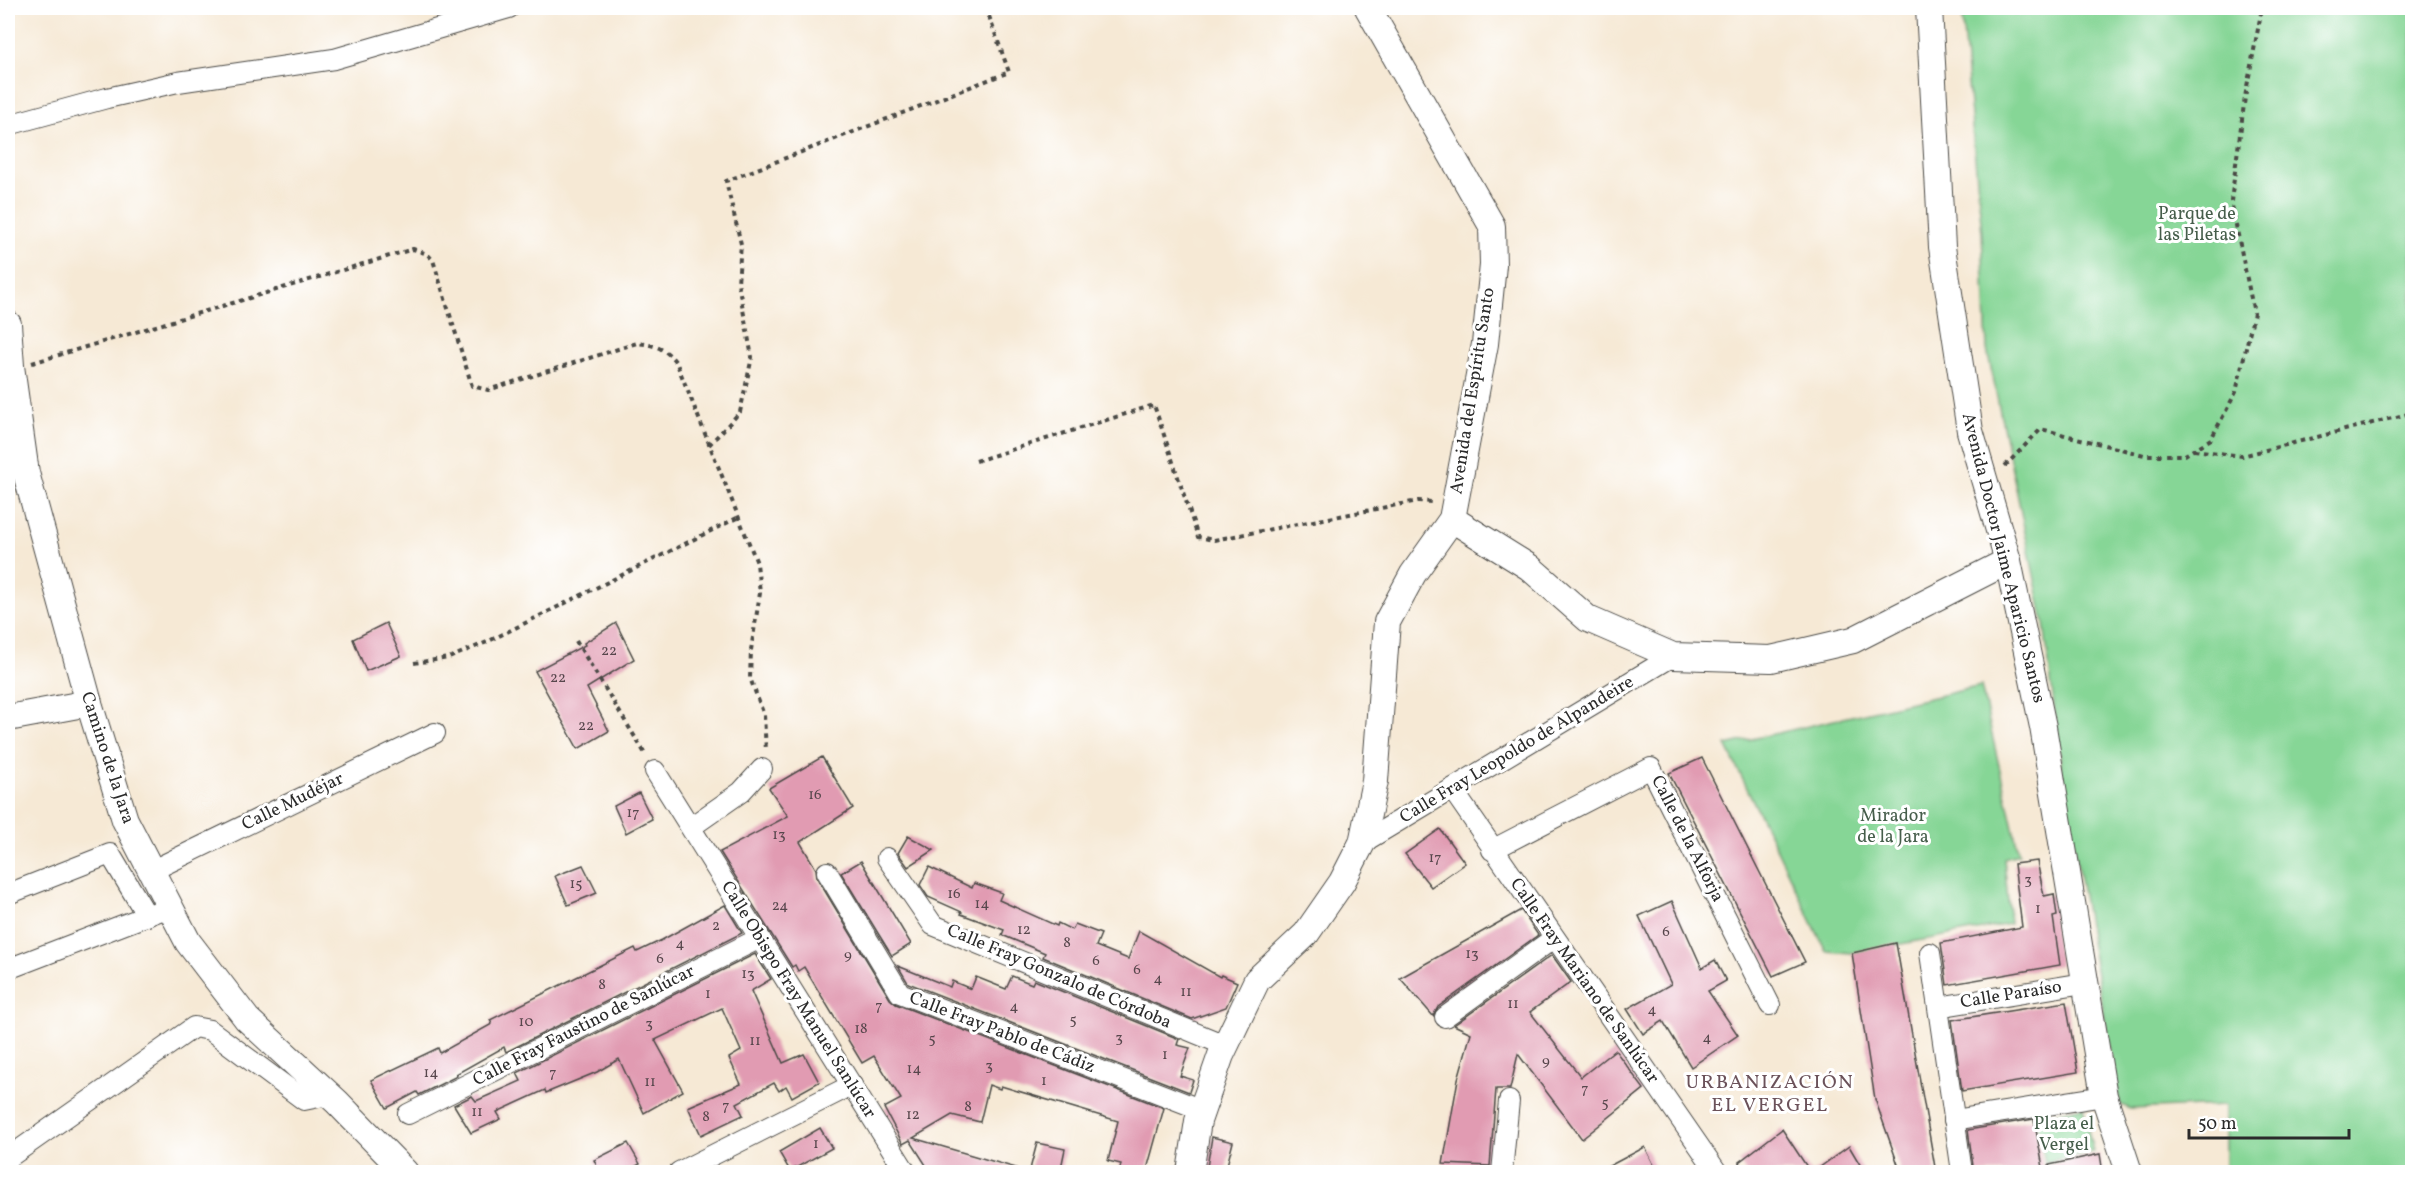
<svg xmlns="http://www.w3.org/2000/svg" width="2420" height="1180" font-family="Vollkorn,serif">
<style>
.green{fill:#86d696;stroke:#588060;stroke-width:1.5}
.building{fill:#e19bb2}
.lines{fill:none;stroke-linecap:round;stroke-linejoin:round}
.minor-casing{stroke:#494844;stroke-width:22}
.tertiary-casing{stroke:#494844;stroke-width:28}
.path{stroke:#494844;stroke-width:4;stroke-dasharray:4.5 4.5;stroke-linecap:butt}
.minor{stroke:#fff;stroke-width:20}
.tertiary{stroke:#fff;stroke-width:26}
.labels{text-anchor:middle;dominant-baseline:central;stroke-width:6;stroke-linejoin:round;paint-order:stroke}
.number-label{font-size:15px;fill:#58474d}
.park-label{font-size:18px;fill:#465e4b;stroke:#fff}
.street-label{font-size:18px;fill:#2b2b2b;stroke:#fff}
.neighbourhood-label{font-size:20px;letter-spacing:1.5px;fill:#6b525a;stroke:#fff}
</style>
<rect width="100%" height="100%" fill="#fff"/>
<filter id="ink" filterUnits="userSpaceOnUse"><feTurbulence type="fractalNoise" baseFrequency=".0167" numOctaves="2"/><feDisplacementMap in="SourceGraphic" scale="12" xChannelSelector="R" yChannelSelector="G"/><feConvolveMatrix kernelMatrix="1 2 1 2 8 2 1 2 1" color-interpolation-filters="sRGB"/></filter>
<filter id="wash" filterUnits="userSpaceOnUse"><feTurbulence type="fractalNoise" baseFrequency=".008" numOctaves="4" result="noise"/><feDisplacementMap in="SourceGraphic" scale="24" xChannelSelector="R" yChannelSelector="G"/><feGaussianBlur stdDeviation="1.35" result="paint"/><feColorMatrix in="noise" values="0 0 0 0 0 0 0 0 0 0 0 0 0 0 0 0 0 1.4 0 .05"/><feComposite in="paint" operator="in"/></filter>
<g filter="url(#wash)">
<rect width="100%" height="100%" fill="#f6e9d5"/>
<g class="green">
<polygon points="1961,8 2412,8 2412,1172 2225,1172 2225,1105 2130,1109 2120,1104 2065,795 2044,623 1987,349 1982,233"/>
<polygon points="1981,686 2019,854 2004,858 2010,924 1852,953 1826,951 1726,745"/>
<polygon points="2083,1107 2093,1152 2045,1162 2036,1117"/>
</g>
<g id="blocks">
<g class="building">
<polygon points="386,623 401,656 366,671 353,639"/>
<polygon points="616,623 634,659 587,688 609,731 578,749 535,671 585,645 584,643"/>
<polygon points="822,757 853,808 800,842 816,869 817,878 890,999 896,1004 1164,1108 1146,1173 1119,1173 1121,1164 1108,1161 1118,1121 1001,1086 1000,1089 989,1085 980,1122 952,1115 913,1138 1016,1168 1015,1173 931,1173 910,1140 903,1144 884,1108 901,1099 874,1056 862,1063 804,967 798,971 795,965 792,967 720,852 788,816 769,788"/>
<polygon points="1702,758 1805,962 1773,976 1669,773"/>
<polygon points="639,793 652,819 626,833 614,806"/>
<polygon points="1440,829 1465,863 1431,887 1405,854"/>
<polygon points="908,836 934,850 908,867 898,853"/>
<polygon points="861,861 911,944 892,956 841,873"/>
<polygon points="2037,861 2044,896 2054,894 2057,916 2053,917 2060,965 1947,985 1941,943 2022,927 2014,864"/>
<polygon points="583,865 597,893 568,905 555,876"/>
<polygon points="929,867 972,888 974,883 1002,893 999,900 1057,926 1058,923 1072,930 1075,924 1101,934 1096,946 1128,959 1139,931 1220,977 1221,975 1237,982 1226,1007 1192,1019 1043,957 1045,953 1002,935 1004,930 961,914 962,912 928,897 920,885"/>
<polygon points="1672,901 1702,968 1715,960 1726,981 1708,991 1738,1035 1691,1067 1663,1021 1643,1034 1627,1009 1671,984 1639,916"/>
<polygon points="725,905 742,933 506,1052 504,1047 456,1074 457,1076 419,1095 417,1092 387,1108 371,1080 438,1048 440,1053 492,1024 490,1020 635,948 637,952 662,940"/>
<polygon points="1521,910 1538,935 1438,1007 1433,1016 1400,978"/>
<polygon points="1896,943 1936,1173 1901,1173 1875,1099 1852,953"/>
<polygon points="755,954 771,979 751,991 783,1063 804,1054 819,1082 792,1097 786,1086 779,1091 774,1083 737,1103 743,1115 701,1135 688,1107 741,1084 729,1058 741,1051 722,1008 655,1040 683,1091 644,1113 619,1059 597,1072 546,1093 545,1090 497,1112 501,1119 471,1133 454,1105 472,1096 476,1101 521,1081 517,1073"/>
<polygon points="1552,955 1571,982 1530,1012 1581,1077 1615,1050 1644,1089 1582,1139 1518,1054 1510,1089 1496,1089 1490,1166 1443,1164 1458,1079 1471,1033 1454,1025"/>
<polygon points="898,966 950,987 952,981 971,989 976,977 1006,989 1012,976 1032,984 1034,980 1179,1039 1177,1045 1190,1048 1180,1076 1193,1080 1189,1092 908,983"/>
<polygon points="2066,1002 2078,1072 1962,1091 1952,1020"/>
<polygon points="2034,1119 2044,1173 1974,1173 1968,1130"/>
<polygon points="820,1128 832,1148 790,1171 779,1152"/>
<polygon points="1782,1129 1811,1173 1746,1173 1739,1162"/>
<polygon points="1212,1137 1233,1142 1225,1173 1206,1173"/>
<polygon points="628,1143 640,1164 623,1173 600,1173 594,1160"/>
<polygon points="1037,1143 1065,1149 1060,1173 1029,1173"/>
<polygon points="1849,1146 1865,1173 1812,1173"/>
<polygon points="1645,1147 1658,1173 1596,1173"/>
<polygon points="2100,1154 2103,1173 2050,1173 2049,1165"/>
</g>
</g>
</g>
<g filter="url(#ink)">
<use href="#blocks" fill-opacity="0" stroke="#494844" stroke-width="1.5"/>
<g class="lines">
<defs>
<g id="minor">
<polyline points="8,125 107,98 178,82 334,59 509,8"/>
<polyline points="655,771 906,1172"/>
<polyline points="1452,789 1717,1172"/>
<polyline points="691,827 741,792 762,769"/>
<polyline points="1362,843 1673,656"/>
<polyline points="1492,850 1651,768 1770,1005"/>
<polyline points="887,858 933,925 1227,1046"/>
<polyline points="151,871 435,733"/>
<polyline points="827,872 900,993 1202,1110"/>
<polyline points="8,894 110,854 147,916"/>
<polyline points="1930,953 1962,1172"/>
<polyline points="8,969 159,911"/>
<polyline points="1938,1007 2084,983"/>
<polyline points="1445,1017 1554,938"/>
<polyline points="408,1114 760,938"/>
<polyline points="1954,1120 2104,1096"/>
<polyline points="8,1158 194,1027 210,1030 304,1100 329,1095"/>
<polyline points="679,1172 852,1085"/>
<polyline points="1502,1172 1509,1101"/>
</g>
<g id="tertiary">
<polyline points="1929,8 1942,247 1970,431 2008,561 2043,727 2104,1096 2129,1172"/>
<polyline points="8,324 11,366 26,473 89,703 125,820 188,942 247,1019 337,1102 405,1172"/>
<polyline points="1452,519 1529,567 1588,619 1673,656 1771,659 1853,640 2008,561"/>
<polyline points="8,718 89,703"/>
<polyline points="1190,1172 1198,1121 1221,1055 1257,980 1306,934 1342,882 1362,843 1375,781 1387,622 1413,574 1452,519 1485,344 1493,265 1492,226 1368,8"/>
</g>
</defs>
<use href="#minor" class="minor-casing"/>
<use href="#tertiary" class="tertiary-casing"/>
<g class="path">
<path d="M32,363L413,249L427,254L433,260L472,386L488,390L637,343C655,345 666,348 677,364L757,563L760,593L751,650L750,678L764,715L766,751"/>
<polyline points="709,445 740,412 752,357 738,283 741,244 726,181 1009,72 986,8"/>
<polyline points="2194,450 2242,456 2412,413"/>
<polyline points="976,461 1154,405 1198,537 1214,540 1418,501 1432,502"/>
<polyline points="2005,466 2041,429 2144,455 2185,455 2211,439 2236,392 2254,313 2231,201 2245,97 2262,8"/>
<polyline points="576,641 646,755"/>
<polyline points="414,663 449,658 487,642 739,517"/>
</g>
<use href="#minor" class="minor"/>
<use href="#tertiary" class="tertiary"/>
</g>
</g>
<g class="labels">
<g class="number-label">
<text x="609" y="651">22</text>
<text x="558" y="678">22</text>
<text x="586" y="726">22</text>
<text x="815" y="795">16</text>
<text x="633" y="813">17</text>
<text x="779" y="835">13</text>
<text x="1435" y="858">17</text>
<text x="2028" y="880">3</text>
<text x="576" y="884">15</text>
<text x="954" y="894">16</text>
<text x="982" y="904">14</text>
<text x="780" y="906">24</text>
<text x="2038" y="909">1</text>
<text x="716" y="926">2</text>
<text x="1024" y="930">12</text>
<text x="1666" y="932">6</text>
<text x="1067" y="943">8</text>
<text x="680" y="944">4</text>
<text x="1472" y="954">13</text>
<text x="848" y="955">9</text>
<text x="660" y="959">6</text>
<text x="1096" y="961">6</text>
<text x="1137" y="970">6</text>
<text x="748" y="974">13</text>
<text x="1158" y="979">4</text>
<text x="602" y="985">8</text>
<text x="1186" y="992">11</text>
<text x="708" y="994">1</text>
<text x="1513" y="1004">11</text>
<text x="879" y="1006">7</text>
<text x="1014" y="1007">4</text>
<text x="1652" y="1010">4</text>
<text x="1073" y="1020">5</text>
<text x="526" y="1022">10</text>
<text x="649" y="1024">3</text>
<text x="861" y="1029">18</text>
<text x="1119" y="1038">3</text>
<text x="1707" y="1038">4</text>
<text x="932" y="1039">5</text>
<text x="755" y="1041">11</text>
<text x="1165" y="1055">1</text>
<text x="1546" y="1061">9</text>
<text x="989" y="1066">3</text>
<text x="914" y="1069">14</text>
<text x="431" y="1073">14</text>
<text x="553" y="1073">7</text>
<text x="1044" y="1081">1</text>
<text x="650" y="1082">11</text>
<text x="1585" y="1089">7</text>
<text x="1605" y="1103">5</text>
<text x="726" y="1106">7</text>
<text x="968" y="1107">8</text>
<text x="477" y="1112">11</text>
<text x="913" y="1115">12</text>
<text x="706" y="1117">8</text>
<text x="816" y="1144">1</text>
</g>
<g class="park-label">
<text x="2197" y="214">Parque de<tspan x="2197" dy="21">las Piletas</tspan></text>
<text x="1893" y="816">Mirador<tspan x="1893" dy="21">de la Jara</tspan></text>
<text x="2064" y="1124">Plaza el<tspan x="2064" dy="21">Vergel</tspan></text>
</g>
<g class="street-label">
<text transform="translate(1473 391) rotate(-81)">Avenida del Espíritu Santo</text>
<text transform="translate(2003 558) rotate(76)">Avenida Doctor Jaime Aparicio Santos</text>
<text transform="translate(1517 750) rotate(-31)">Calle Fray Leopoldo de Alpandeire</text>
<text transform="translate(107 758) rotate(72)">Camino de la Jara</text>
<text transform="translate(293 802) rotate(-26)">Calle Mudéjar</text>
<text transform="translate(1687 839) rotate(63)">Calle de la Alforja</text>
<text transform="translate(1059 977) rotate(23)">Calle Fray Gonzalo de Córdoba</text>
<text transform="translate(1584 981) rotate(55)">Calle Fray Mariano de Sanlúcar</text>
<text transform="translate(2011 995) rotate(-9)">Calle Paraíso</text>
<text transform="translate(798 1000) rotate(58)">Calle Obispo Fray Manuel Sanlúcar</text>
<text transform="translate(584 1026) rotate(-27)">Calle Fray Faustino de Sanlúcar</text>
<text transform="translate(1002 1033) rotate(21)">Calle Fray Pablo de Cádiz</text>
</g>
<g class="neighbourhood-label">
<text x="1770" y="1083">URBANIZACIÓN<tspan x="1770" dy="23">EL VERGEL</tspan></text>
</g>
</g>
<rect width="2420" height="1180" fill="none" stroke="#fff" stroke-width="30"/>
<path d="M2189 1129v9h160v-9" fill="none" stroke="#2b2b2b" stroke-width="3"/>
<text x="2198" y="1129" font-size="18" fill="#2b2b2b" stroke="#ffffff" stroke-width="4.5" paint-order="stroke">50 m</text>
</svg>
